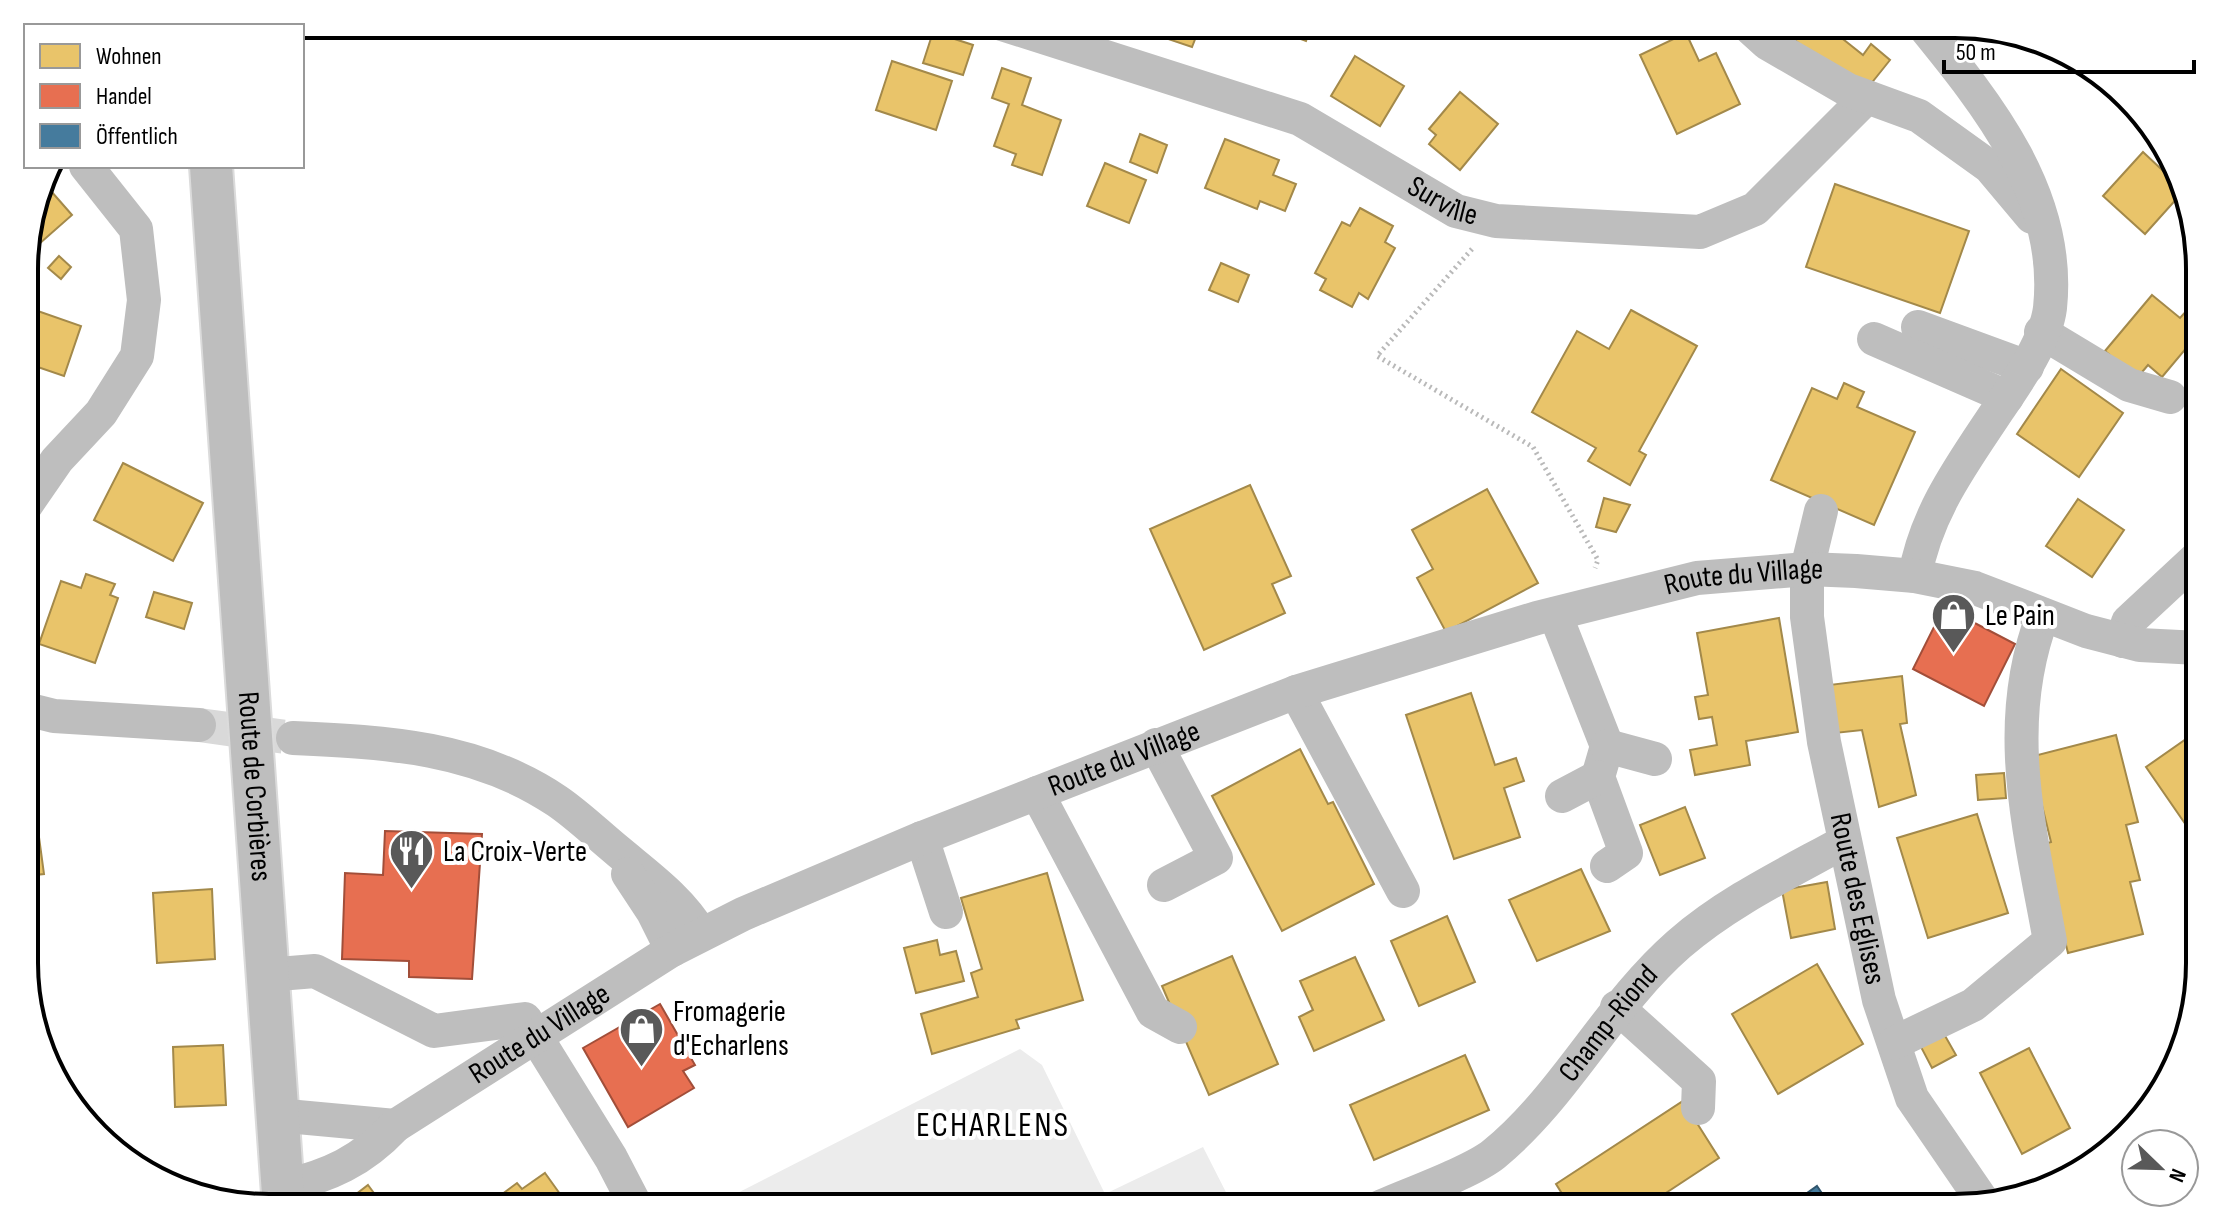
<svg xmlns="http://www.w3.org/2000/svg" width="2224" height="1232" font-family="'Sofia Sans Condensed',sans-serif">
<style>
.green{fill:#ececec}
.homes{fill:#e9c46a;stroke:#a3894a;stroke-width:2}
.shops{fill:#e76f51;stroke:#a24e39;stroke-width:2}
.public{fill:#457b9d;stroke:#30566e;stroke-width:2}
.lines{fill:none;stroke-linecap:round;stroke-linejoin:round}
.minor-tunnel{stroke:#d9d9d9;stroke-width:34;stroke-dasharray:34 17;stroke-linecap:butt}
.major-casing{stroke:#dbdbdb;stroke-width:46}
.path{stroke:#b9b9b9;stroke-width:5;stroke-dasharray:2 4;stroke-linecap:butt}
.minor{stroke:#bebebe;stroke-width:34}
.major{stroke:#bebebe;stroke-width:42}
.labels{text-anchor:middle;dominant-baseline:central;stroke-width:8;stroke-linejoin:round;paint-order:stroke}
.street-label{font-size:30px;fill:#000;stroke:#fff}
.poi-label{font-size:30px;fill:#000;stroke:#fff;text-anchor:start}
.quarter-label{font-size:34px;letter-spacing:2px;fill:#000;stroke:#fff}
.rim{fill:none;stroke:#000;stroke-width:4}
</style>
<rect width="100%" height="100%" fill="#fff"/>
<polygon class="green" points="1020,1049 1042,1065 1105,1194 1203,1147 1234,1208 708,1208"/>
<g class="homes">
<polygon points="1174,24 1201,24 1192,47 1168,39"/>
<polygon points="1260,24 1312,24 1306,41"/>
<polygon points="1792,24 1824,24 1863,55 1871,44 1890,60 1870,85 1843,80 1785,32"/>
<polygon points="933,32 973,45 963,75 923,63"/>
<polygon points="1686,33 1699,61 1716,53 1740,104 1677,134 1640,55"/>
<polygon points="1355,56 1404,86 1380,126 1331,96"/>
<polygon points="892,61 952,81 936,130 876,110"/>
<polygon points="1002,68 1031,78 1022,105 1061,120 1042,175 1012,165 1016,154 994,146 1009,104 992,98"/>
<polygon points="1460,92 1498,124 1460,170 1429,144 1436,135 1429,129"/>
<polygon points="1140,134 1167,145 1157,173 1130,162"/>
<polygon points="1225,139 1279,160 1273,175 1296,184 1285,211 1260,201 1257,209 1205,188"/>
<polygon points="2143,152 2175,182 2180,195 2145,234 2103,196"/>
<polygon points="1105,163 1146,180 1129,223 1087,206"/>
<polygon points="1835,184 1969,231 1940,313 1806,267"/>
<polygon points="42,186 48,194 51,191 72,215 30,252 26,238"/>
<polygon points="1360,208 1393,226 1385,242 1395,248 1368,299 1359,293 1352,307 1320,290 1326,279 1315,273 1342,222 1350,226"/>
<polygon points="59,256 71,267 61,279 48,268"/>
<polygon points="1221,263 1249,275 1238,302 1209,290"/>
<polygon points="2152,295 2180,318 2191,306 2199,313 2199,333 2162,377 2148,365 2137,378 2105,351"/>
<polygon points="32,309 81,326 64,376 26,363 26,324"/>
<polygon points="1631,310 1697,346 1639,451 1646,455 1630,485 1588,461 1596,448 1532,412 1577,331 1609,349"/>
<polygon points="2061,369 2123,413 2079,477 2017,434"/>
<polygon points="1844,383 1864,392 1857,407 1915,432 1874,525 1771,480 1812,388 1837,399"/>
<polygon points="123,463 203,503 173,561 94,520"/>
<polygon points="1250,485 1291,576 1272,584 1285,613 1204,650 1150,529"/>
<polygon points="1487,489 1538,583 1446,632 1417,578 1433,569 1412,530"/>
<polygon points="1604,498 1630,505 1616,532 1596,527"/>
<polygon points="2078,499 2124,530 2092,577 2046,546"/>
<polygon points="86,574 115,584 110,595 118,598 95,663 39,644 61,581 81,588"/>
<polygon points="154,592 192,603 184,629 146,617"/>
<polygon points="1779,618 1798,732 1746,741 1750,765 1695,775 1690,750 1717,745 1712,717 1699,719 1695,697 1708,695 1697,633"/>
<polygon points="1902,676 1907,723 1900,724 1916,795 1879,807 1862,730 1835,733 1829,685"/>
<polygon points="1471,693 1495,765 1516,758 1524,781 1504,788 1520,837 1454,859 1406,715"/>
<polygon points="2199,730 2199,839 2197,841 2146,767"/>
<polygon points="2116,735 2138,822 2126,825 2140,880 2130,882 2143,934 2068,953 2041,845 2051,842 2030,757"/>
<polygon points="1300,749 1328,804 1333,802 1374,884 1282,931 1212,796"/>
<polygon points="2004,773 2006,798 1978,800 1976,775"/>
<polygon points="1685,807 1705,858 1660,875 1640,825"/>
<polygon points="1977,814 2008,913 1928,938 1897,838"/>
<polygon points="36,815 44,874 26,876 26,817"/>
<polygon points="1581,869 1610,931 1537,961 1509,900"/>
<polygon points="1047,873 1083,1000 1016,1020 1019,1028 932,1054 921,1014 978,997 971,973 982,969 961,898"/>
<polygon points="1827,882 1835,929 1791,938 1782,890"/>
<polygon points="212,889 215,959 157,963 153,893"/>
<polygon points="1447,916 1475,982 1419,1006 1391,941"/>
<polygon points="937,940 940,955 956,951 964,981 916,993 904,948"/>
<polygon points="1232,956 1278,1064 1209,1095 1162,986"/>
<polygon points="1355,957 1384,1020 1314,1051 1299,1017 1313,1010 1300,981"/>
<polygon points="1817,964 1863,1044 1778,1094 1732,1014"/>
<polygon points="1944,1034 1956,1055 1932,1068 1921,1047"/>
<polygon points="223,1045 226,1105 175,1107 173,1047"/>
<polygon points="2029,1048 2070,1128 2022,1154 1980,1073"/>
<polygon points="1465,1055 1489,1110 1374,1160 1350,1105"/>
<polygon points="1683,1101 1719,1158 1643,1208 1571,1208 1556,1184"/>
<polygon points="545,1173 570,1208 485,1207 517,1183 522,1189"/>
<polygon points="368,1185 385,1208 338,1208"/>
</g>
<g class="shops">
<polygon points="1944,607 2015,644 1984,706 1913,669"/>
<polygon points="385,831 482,834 472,979 409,977 409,961 342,959 345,873 383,875"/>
<polygon points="660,1004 695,1065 683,1071 694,1088 628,1127 583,1048"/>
</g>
<polygon class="public" points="1817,1186 1832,1208 1786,1208"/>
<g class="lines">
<polyline class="minor-tunnel" points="199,725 293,738"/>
<defs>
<g id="major">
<path id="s5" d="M211,166L284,1208"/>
</g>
</defs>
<use href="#major" class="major-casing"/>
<polyline class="path" points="1472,249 1377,356 1533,447 1598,560 1595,568"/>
<g class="minor">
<path id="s1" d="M1002,24L1300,119L1456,211L1496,221L1700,232L1755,209L1867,97"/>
<polyline points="1746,24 1767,43 1848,90 1919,116 1990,167 2032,217"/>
<polyline points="1918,327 2027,367"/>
<polyline points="2041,332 2129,385 2170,397"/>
<polyline points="1874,339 2007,397"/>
<polyline points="26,505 57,460 101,413 137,356 144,300 136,229 86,166"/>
<path id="s2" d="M1821,511L1807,569V617L1824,742L1879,1000L1912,1098L1984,1203"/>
<path d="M1915,576C1926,512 1963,463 1998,410C2017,382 2046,341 2050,308C2062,196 1988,105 1922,24"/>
<polyline points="1555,614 1607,746 1598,777 1626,853 1607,866"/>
<polyline points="2123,641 2128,622 2199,556"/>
<polyline points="1296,692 1403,891"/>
<polyline points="26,709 54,716 199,725"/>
<path d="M293,738C387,742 477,747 557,801C579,816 598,835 619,852C649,877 681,900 701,934"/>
<polyline points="1156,745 1216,858 1164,885"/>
<polyline points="1607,746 1655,759"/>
<polyline points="1037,793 1153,1012 1180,1027"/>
<polyline points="1562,796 1598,777"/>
<polyline points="922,838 946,912"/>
<polyline points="628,874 653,912 672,950"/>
<polyline points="266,975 315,971 434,1031 525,1019 611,1158 637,1208"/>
<polyline points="1617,1007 1699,1081 1698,1108"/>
<path d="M1894,1043L1973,1005L2050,941C2030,830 2001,725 2043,615"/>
<polyline points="276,1115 395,1126"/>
<path id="s3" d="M282,1187C329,1176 362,1161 395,1126L672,950L743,914L922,838L1296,692L1537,618L1697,578L1807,569L1856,571L1915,576L1975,588L2086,631L2140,645L2199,648"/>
<path id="s4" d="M1378,1208C1407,1195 1472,1172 1494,1154C1566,1095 1608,1006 1679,944C1727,902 1788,873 1844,842"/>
</g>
<use href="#major" class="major"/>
</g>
<defs>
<symbol id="shop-pin" viewBox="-11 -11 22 30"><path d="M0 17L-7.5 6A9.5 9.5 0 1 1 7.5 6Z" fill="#595959" stroke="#fff"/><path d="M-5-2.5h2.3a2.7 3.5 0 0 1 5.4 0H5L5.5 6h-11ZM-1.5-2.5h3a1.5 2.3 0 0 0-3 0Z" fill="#fff"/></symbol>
<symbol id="restaurant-pin" viewBox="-11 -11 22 30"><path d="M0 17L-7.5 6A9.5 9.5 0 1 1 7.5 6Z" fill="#595959" stroke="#fff"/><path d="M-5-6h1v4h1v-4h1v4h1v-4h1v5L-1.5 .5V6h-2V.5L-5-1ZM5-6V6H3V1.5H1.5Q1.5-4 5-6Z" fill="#fff"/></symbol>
</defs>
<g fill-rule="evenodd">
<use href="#shop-pin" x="1928" y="590" width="51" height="69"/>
<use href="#restaurant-pin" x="386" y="826" width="51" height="69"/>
<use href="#shop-pin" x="616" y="1004" width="51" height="69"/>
</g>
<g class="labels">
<g class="street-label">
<text stroke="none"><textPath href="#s1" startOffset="478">Surville</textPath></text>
<text stroke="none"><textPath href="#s3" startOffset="1598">Route du Village</textPath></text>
<text stroke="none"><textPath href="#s3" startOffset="950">Route du Village</textPath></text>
<text stroke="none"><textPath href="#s5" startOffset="622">Route de Corbières</textPath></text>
<text stroke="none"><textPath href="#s2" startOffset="394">Route des Eglises</textPath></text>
<text stroke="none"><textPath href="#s4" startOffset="302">Champ-Riond</textPath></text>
<text stroke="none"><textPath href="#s3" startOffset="302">Route du Village</textPath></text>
</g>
<g class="poi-label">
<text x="1985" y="616">Le Pain</text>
<text x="443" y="852">La Croix-Verte</text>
<text x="673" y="1012">Fromagerie<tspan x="673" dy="34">d'Echarlens</tspan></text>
</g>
<g class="quarter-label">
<text x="993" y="1125">ECHARLENS</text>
</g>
</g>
<path d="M0 0H2224V1232H0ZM269 38H1955A231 231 0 0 1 2186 269V963A231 231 0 0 1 1955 1194H269A231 231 0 0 1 38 963V269A231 231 0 0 1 269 38Z" fill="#fff" fill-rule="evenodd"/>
<path class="rim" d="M269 38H1955A231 231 0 0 1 2186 269V963A231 231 0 0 1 1955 1194H269A231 231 0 0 1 38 963V269A231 231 0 0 1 269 38Z"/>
<rect x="24" y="24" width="280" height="144" fill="#ffffff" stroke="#999999" stroke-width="2"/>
<rect x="40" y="44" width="40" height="24" fill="#e9c46a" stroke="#999999" stroke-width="2"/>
<text x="96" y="64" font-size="24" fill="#000000">Wohnen</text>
<rect x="40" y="84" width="40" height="24" fill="#e76f51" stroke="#999999" stroke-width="2"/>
<text x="96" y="104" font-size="24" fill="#000000">Handel</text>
<rect x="40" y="124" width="40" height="24" fill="#457b9d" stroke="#999999" stroke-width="2"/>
<text x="96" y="144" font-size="24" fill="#000000">Öffentlich</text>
<g transform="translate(2160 1168) rotate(113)"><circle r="38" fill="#ffffff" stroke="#999999" stroke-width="2"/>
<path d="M0-6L14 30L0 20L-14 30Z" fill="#595959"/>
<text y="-12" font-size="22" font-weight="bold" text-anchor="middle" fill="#000000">N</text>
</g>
<path d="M1944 60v12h250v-12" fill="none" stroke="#000000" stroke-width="4"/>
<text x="1956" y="60" font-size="24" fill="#000000" stroke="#ffffff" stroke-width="6" paint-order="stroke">50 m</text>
</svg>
